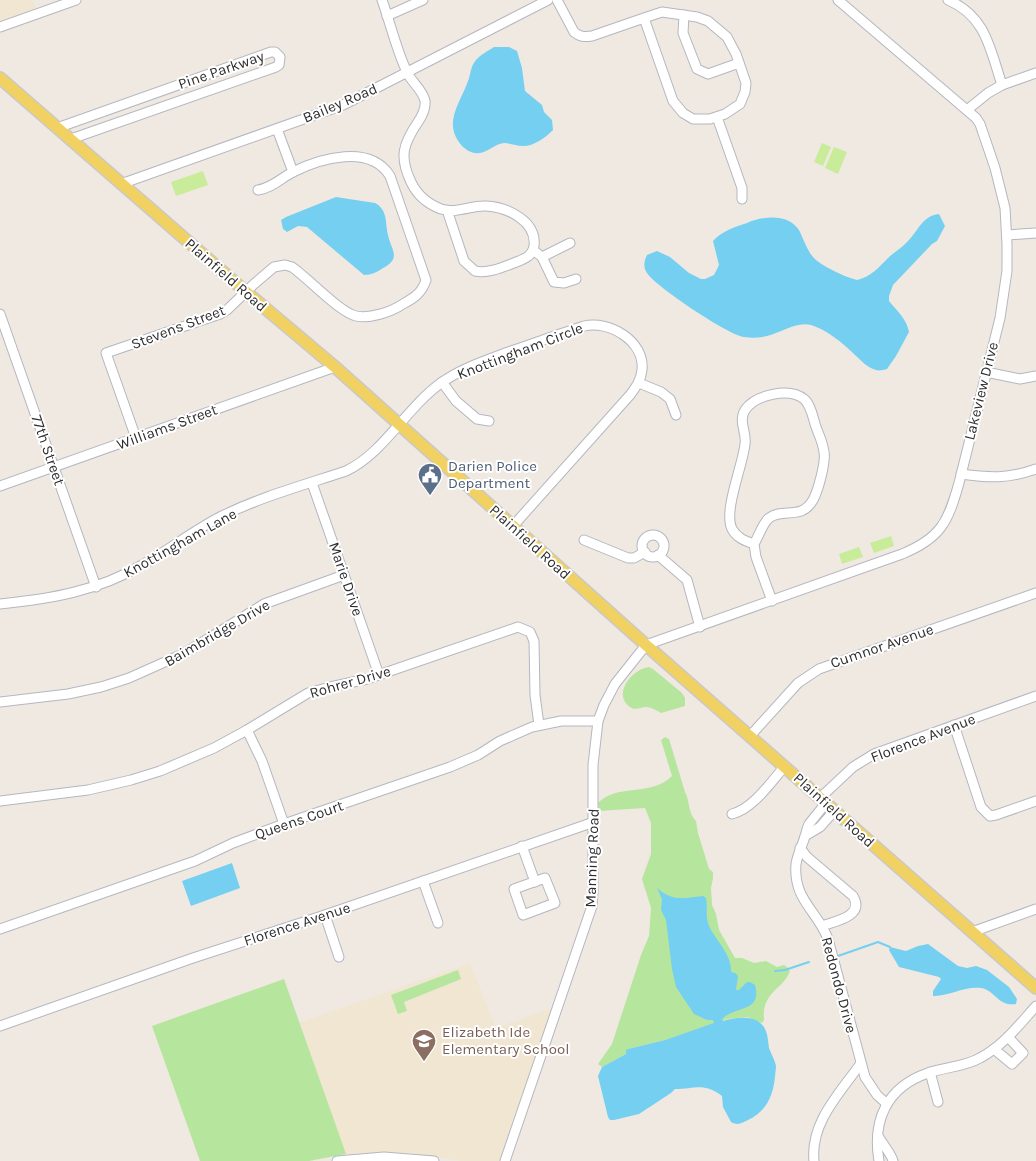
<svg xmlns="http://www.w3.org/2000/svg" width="1036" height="1161" font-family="Karla,sans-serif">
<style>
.education{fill:#f0e6d1}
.green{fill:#b6e59e}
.pitch{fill:#c9ec9a}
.water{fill:#75cff0}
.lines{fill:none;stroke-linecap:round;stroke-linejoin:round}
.stream{stroke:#75cff0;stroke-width:2}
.minor-casing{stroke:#b4b7c1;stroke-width:11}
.major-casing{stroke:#c9c9c9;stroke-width:14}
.minor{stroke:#fff;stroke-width:9}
.major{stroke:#f2d163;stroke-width:11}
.labels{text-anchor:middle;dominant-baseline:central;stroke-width:4;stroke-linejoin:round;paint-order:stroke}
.street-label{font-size:15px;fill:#2e2e2e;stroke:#fff}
.service-label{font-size:15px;fill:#4e5e75;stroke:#fff;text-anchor:start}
.education-label{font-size:15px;fill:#785e54;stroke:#fff;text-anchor:start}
</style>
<rect width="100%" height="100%" fill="#efe9e1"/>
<g class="education">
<polygon points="0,0 32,0 38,10 0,23"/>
<polygon points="470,963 496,1028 552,1008 500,1161 462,1161 411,1153 382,1152 346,1154 299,1023"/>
</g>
<g class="green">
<path d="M649,667L653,669L682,693L685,698V706L661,713C656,710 651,707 646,707C641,707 635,711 630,707C612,694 632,669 649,667Z"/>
<path d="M665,737L669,739L685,792C690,801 688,814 696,821L698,833L709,869L713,872V878L711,888L712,905L716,914L719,930L735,958H742L754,963L766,961L777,967L784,965L787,967L790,971C784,989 761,992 764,1020L762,1023L747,1017L728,1019L665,1040L628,1049L626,1054L602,1067L598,1064L612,1044L641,955L649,936L651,908L642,879L651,854V823L645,808L599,811L598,803C617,783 652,797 672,776L661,740Z"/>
<polygon points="458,970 461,979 404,1002 407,1011 398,1014 391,995"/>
<polygon points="284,979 346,1154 309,1161 200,1161 152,1026"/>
</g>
<g class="pitch">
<polygon points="822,143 831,147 823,166 814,162"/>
<polygon points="834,147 847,152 838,174 825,168"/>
<polygon points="203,171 208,185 176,196 171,182"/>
<polygon points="891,536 894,546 874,553 870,543"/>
<polygon points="859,547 863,557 842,564 839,554"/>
</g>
<g class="water">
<path d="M494,47H509L517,51L522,68L525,91L542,105L544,112L552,120L553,130C545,138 534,146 523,146C516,146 510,143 504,143C493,144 486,155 475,153C471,153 465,149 462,146C442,123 460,104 468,81C471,74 470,67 476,60C480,55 488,51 494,47Z"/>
<path d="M336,197L375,203C388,210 385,222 388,235C391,250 402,258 383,268C377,272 372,275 364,275L307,227L298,226L287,232L283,229L281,220L286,217Z"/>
<path d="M939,214L945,226L937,241L932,244L893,285L889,296V301C898,312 906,318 909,332L896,356L887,369C883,370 879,371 876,370C866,367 862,361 855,355C843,343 827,330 811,325C797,321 780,333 767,336C760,338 751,338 744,337C728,335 655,286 647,273C643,267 644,261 647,255L657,251L670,257L689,273L701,279H705L714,275L719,265L713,241C722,231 735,227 747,223C763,216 788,213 799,230C803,238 807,250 813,257C821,266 845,277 857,280C871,277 879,267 888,258C894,252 902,248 908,241C919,230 922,216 939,214Z"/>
<polygon points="232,863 240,888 191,906 182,881"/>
<path d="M657,888C673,902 684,898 703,896L706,898C708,907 705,917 709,926C716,941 732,954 731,972L735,973L738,976L736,990H739L747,982H750L755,985C762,1013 737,1005 722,1019L723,1021C736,1017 758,1014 765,1029C768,1035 768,1041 769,1048C771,1054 775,1060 776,1066C776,1069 775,1074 775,1077C773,1096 766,1112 748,1120C741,1123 739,1126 731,1122L723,1107L722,1096C704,1082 695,1089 675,1089L671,1093L639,1114L614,1120H610L608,1117L598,1076L602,1067L626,1054V1050L628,1049L665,1040L714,1023L713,1020H707L694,1014L676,987L672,969L666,920L661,910L662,899Z"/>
<path d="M928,944L958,966L967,968L976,966L987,970L1009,987L1017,999L1016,1004C998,1007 995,990 981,988C965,986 949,996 933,996V991L941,979L939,977L899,967L889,950L890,947L906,951L918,946Z"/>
</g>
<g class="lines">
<g class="stream">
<polyline points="838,956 878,942 890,947"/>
<polyline points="775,971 785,970 809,962"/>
</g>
<defs>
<g id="minor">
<path d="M382,0C390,22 397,52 407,72C411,82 423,90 425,101C426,109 422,116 418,122C403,144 399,157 411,182C417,195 428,204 441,209C458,214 471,205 486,206C507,207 537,221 534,246C533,255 526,258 519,261C505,266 490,274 475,271L464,261L447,210"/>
<path d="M557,0L574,32C580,37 584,37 592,36L644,18L662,12L697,17L708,21L727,37L736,54L746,83L745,92L740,104L725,114L710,119H693L683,113L673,101L644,18"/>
<path d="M948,0C986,16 990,49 1002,85"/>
<polyline points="684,15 683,33 697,69 708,74 739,63"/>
<polyline points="387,16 423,0"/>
<polyline points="0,27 76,0"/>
<polyline points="967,110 988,93 1002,85 1036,73"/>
<polyline points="717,117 742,188 742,199"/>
<polyline points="57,128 271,52 275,52 280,57 279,65 276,67 71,139"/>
<polyline points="277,129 293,172"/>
<polyline points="121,184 343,105 548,0"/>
<polyline points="1007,235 1036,233"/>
<polyline points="533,250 542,257 554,282 564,283 576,279"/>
<polyline points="542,257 570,243"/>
<polyline points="0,314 96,587"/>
<polyline points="986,372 1020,379 1036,376"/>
<polyline points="442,382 456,401 477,419 489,421"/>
<polyline points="639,383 661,392 670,399 676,415"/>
<path d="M136,438L106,353L220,314L227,310L254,284L274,267L285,265L292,267C308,278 339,312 356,316C370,319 391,312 403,304C414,298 422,293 426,280L390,176C370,144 321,158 293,172C281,178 272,188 258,190"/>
<path d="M961,474C990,478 1008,479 1036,469"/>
<polyline points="312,483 379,675"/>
<polyline points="0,486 335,367"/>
<circle cx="653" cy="546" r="11"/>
<polyline points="584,540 628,558 634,558 645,552"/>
<path d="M754,544C759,536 762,524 769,518C783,507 801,521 813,500C818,491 826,462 824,452C823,443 819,435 816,427C813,418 811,405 804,399C789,387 755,395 745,410C738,422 747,432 745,444C743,465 723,511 732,529C737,538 745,541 754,544L756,557L772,601"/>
<polyline points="658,555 687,580 700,627"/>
<path d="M0,604C50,599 98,591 142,565C169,550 193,531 220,517C260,497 304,485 346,471C385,452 406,408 441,383C462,368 487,360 511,351C535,343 559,334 584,326C609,320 645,341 642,370C641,380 636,387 630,395L513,526"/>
<polyline points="0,702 68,694 101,687 129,678 185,653 264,604 344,575"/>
<polyline points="954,725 981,807 990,816 996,815 1036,801"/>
<polyline points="247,730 262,761 284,824"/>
<polyline points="750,736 798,683 819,669 1036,593"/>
<polyline points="820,798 853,767 874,754 1036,696"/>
<polyline points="0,801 88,790 131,780 160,771 214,748 247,730 308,693 330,687 367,679 518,627 530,632 534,641 535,695 539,725"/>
<path d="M826,803L809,824L807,829C805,841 798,851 796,864C793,900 817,910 828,939L865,1077L877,1095L887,1104"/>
<path d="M732,814C753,809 771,782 785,766"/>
<polyline points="805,836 820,827 835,810"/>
<polyline points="522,846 535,882"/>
<path d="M800,848L807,857L853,896C865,916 836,921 822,926"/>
<polygon points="545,878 555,903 523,915 514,889"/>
<polyline points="423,881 438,923"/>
<polyline points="325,915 339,957"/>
<polyline points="0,929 195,861 233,843 284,824 450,767 478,755 500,741 532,727 561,721 598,721"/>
<polyline points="972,932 1036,909"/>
<polyline points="0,1026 193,958 325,915 594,822"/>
<polyline points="994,1049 1012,1064 1023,1053 1008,1037"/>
<polyline points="930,1072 938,1102"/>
<path d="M878,1136C882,1143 892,1155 893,1161"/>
<polyline points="337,1161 384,1157 434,1161"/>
<path d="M505,1161L592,906L593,893V765L598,721L604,705L615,684L646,645L902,554C941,538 948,522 959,483L1000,318L1007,271V244L1005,208L995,168L980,124L976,118L838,0"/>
<path d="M814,1161C810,1122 841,1092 861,1063"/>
<path d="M879,1161C872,1120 887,1087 928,1073C945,1067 964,1067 980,1058C1003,1046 1019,1025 1036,1006"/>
</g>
<polyline id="major" points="0,78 246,292 335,367 646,645 1036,988"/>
</defs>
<use href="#minor" class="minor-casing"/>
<use href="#major" class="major-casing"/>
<use href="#minor" class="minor"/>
<use href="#major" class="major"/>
</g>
<defs>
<symbol id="civic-pin" viewBox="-11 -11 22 30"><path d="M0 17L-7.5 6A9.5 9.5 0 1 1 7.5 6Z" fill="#5c6f8a" stroke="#fff"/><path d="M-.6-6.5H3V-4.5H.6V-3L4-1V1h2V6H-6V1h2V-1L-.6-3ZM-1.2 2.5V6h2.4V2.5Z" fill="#fff"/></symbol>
<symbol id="school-pin" viewBox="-11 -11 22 30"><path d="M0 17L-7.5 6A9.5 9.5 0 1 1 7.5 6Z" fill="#8d6e63" stroke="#fff"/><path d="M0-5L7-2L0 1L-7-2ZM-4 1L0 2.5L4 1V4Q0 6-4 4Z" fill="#fff"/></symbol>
</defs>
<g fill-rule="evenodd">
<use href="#civic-pin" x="416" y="461" width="28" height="38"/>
<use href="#school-pin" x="410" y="1027" width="28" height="38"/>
</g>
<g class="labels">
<g class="street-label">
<text transform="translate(221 70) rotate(-19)">Pine Parkway</text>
<text transform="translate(340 103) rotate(-23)">Bailey Road</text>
<text transform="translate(226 275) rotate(41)">Plainfield Road</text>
<text transform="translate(178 327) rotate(-21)">Stevens Street</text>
<text transform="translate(520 351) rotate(-21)">Knottingham Circle</text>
<text transform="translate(981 391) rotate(-76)">Lakeview Drive</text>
<text transform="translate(167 427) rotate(-20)">Williams Street</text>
<text transform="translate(48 450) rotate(71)">77th Street</text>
<text transform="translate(530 542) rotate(42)">Plainfield Road</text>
<text transform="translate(180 543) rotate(-29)">Knottingham Lane</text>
<text transform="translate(346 579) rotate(71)">Marie Drive</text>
<text transform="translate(217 633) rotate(-30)">Baimbridge Drive</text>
<text transform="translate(882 646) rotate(-19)">Cumnor Avenue</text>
<text transform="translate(350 682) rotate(-16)">Rohrer Drive</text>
<text transform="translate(923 738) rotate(-21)">Florence Avenue</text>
<text transform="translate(834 810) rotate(42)">Plainfield Road</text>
<text transform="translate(299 820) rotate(-19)">Queens Court</text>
<text transform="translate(592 858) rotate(-88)">Manning Road</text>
<text transform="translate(297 924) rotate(-18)">Florence Avenue</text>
<text transform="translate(839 985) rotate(75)">Redondo Drive</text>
</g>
<g class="service-label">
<text x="448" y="466">Darien Police<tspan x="448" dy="17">Department</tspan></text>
</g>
<g class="education-label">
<text x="442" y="1032">Elizabeth Ide<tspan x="442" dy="17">Elementary School</tspan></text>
</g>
</g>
</svg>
